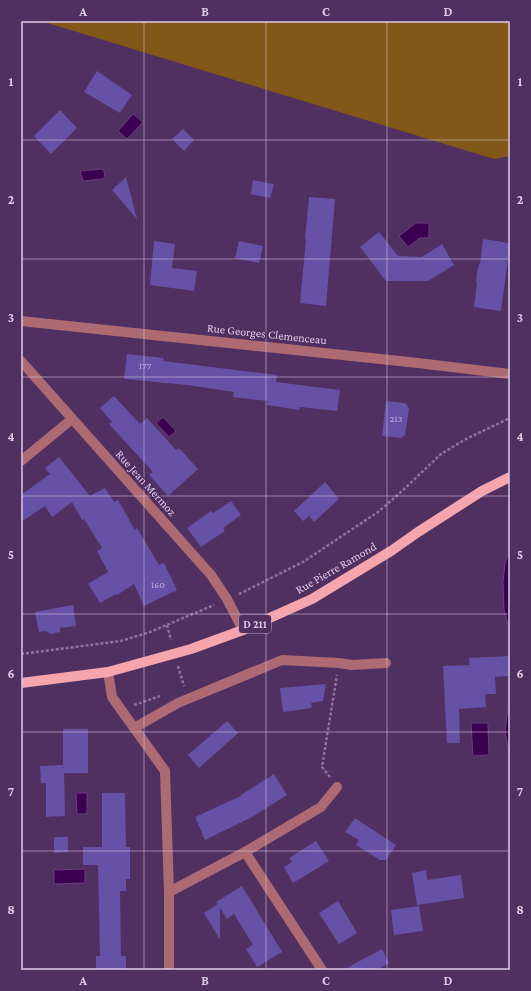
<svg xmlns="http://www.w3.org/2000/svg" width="531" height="991" font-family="'Crimson Pro',serif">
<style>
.green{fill:#825818}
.water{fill:#3b0151;stroke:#6c3e7e}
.building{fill:#6751a6}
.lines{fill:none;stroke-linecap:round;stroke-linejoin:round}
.path{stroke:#8d729b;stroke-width:2.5;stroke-dasharray:3 2;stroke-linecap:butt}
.minor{stroke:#ad6a72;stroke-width:10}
.major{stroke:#f7a5ad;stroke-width:10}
.grid{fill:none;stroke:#ddcbe8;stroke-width:1;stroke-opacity:0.55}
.labels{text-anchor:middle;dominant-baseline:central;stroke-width:3;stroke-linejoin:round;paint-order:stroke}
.number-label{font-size:10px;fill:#c0acd8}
.shield{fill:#502f61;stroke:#b39cc0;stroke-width:1}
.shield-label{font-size:11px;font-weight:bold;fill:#ddcbe8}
.street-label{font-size:12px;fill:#ddcbe8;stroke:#502f61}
.neatline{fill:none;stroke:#ddcbe8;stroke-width:1.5}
.grid-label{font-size:13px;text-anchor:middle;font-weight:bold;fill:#ddcbe8}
</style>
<rect width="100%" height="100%" fill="#502f61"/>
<polygon class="green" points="41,21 510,21 510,156 494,159"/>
<g class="water">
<polygon points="133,114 143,122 127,139 118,131"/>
<polygon points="101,169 104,170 105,177 102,179 83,181 80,171"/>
<polygon points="416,223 429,223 429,238 420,238 408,247 399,236"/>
<polygon points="163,417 176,431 169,437 156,423"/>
<polygon points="510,550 510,657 510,631 504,610 503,582 505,563"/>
<polygon points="510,692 510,759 505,731"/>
<polygon points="471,723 488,723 489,755 473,756"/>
<polygon points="76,793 87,793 87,814 77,814"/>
<polygon points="85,869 85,883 54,884 54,870"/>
</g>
<g class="building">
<polygon points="97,71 132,95 120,113 84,92"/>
<polygon points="60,110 77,128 51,154 34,136"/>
<polygon points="183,129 194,140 184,151 172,139"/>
<polygon points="126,177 137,219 112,190"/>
<polygon points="253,180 274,184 270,198 251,194"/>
<polygon points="309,197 335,199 326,306 300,303 306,239 305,239"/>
<polygon points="379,232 398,256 422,257 442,244 454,265 428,281 386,281 360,247"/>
<polygon points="483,239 510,243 501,311 474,307 477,283 476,283 477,273 479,264 480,264"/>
<polygon points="154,241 175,244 172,268 197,271 194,291 150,285"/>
<polygon points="239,241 263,246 259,263 235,258"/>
<polygon points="127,354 164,358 163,361 277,375 276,382 340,390 337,411 300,407 299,410 267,405 268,401 233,397 234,392 187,385 124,379"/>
<polygon points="114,396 140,424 147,418 176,450 179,448 198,469 168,496 149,475 153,472 109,424 112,422 100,408"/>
<polygon points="386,401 405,403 409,408 405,435 401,438 382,436"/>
<polygon points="59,457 90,496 105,488 114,502 118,500 135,530 137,528 159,565 164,563 177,590 144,606 134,584 117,595 116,594 100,603 88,584 108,572 97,551 102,548 84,519 82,520 72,502 52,517 45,506 21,522 21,495 50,474 45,468"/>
<polygon points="325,482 339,499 314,522 309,516 303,521 294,511"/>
<polygon points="231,501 241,515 223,528 225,531 201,547 187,528 211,511 213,513"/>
<polygon points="73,605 76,626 60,628 60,632 51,634 46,631 39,632 35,612"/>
<polygon points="510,656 510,676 495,677 496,694 485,694 486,707 459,709 460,743 447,743 443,666 470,665 469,658"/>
<polygon points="326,684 323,701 311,703 312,708 283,712 280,688"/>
<polygon points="227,721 238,733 199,768 188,755"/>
<polygon points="63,729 88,729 88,773 64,773 65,816 46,817 46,783 41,783 40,766 63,765"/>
<polygon points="274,774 287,795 252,817 205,840 195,817 241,796 241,795"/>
<polygon points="102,793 125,793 126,847 130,847 130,879 126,879 126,891 120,891 121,956 126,956 126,970 96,970 96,956 100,956 98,865 83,865 83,847 102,847"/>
<polygon points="355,818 396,845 386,860 380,860 356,845 359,840 345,832"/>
<polygon points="54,837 68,837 68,852 54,853"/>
<polygon points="316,841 329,861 293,883 284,867 292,862 289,858"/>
<polygon points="426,870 427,880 461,875 464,898 417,905 412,873"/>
<polygon points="242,886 282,952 257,967 246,949 253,945 234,914 227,919 220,908 220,940 204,913 218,904 216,902"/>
<polygon points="338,901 357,933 339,944 319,913"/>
<polygon points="419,906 423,931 394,935 391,910"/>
<polygon points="382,949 389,963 377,970 343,970"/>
</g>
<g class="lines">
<g class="path">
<polyline points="239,594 303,562 378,512 401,492 441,454 466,439 510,418"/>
<polyline points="167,625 171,640"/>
<polyline points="21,654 121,641 150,632 214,605"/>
<polyline points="178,666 184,686"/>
<polyline points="134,705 160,696"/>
<polyline points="330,777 322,767 337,675"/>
</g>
<g class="minor">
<polyline points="21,321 418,363 510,374"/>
<polyline points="21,361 211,575 227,599 243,630"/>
<polyline points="21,461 72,419"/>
<polyline points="108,672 112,697 165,771 169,892 169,970"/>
<polyline points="134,728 178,703 282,660 339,663 352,665 386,663"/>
<polyline points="245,852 322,970"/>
<polyline points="169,892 245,852 321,807 337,787"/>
</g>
<polyline class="major" points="21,683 108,672 191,649 243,630 312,599 391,551 418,532 482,491 510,477"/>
</g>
<path class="grid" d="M144,21V970M266,21V970M387,21V970M21,140H510M21,259H510M21,377H510M21,496H510M21,614H510M21,732H510M21,851H510"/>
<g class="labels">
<g class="number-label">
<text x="145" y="365">177</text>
<text x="396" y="418">213</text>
<text x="158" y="584">160</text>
</g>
<rect class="shield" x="239" y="615" width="32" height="18" rx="3"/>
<g class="shield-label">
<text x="255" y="624">D 211</text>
</g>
<g class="street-label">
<text transform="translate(267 334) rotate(6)">Rue Georges Clemenceau</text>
<text transform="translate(146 483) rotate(48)">Rue Jean Mermoz</text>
<text transform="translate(336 568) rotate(-30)">Rue Pierre Ramond</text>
</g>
</g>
<rect width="531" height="991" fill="none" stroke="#502f61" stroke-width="44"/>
<rect x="22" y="22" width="487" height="947" class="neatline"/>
<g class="grid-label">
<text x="83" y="16">A</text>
<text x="205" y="16">B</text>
<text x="326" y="16">C</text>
<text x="448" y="16">D</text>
<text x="11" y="86">1</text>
<text x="520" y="86">1</text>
<text x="11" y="204">2</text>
<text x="520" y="204">2</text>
<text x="11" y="322">3</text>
<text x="520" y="322">3</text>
<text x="11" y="441">4</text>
<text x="520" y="441">4</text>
<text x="11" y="559">5</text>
<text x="520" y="559">5</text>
<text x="11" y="678">6</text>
<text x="520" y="678">6</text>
<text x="11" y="796">7</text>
<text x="520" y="796">7</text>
<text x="11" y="914">8</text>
<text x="520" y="914">8</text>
<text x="83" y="985">A</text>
<text x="205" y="985">B</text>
<text x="326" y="985">C</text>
<text x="448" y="985">D</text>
</g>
</svg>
